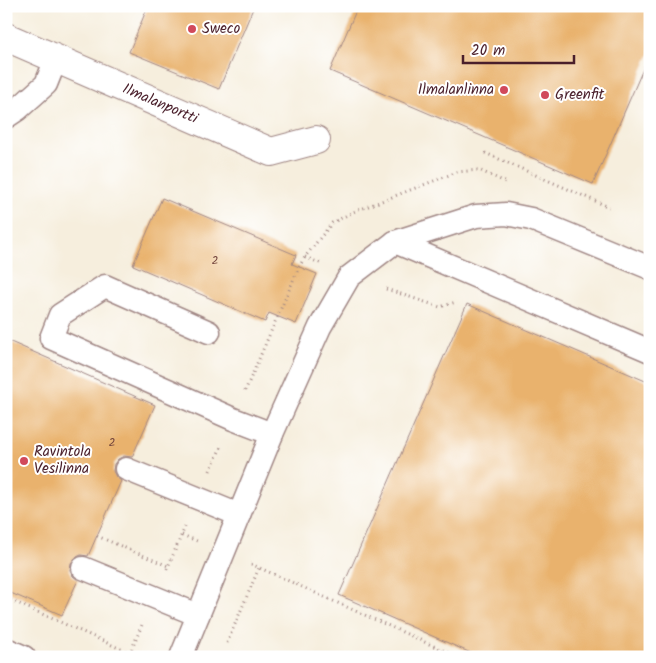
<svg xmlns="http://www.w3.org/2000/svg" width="656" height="663" font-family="Kalam,sans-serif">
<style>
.building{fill:#e9b26d}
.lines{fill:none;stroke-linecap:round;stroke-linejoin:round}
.lane-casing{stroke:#a08684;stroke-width:25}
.street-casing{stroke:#a08684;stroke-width:30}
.path{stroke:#a08684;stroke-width:3;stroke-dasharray:1 4;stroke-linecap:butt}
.lane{stroke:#fff;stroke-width:22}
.street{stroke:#fff;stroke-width:28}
.tram{stroke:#4a1f2b;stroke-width:1}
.poi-dot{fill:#d1495b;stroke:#fff;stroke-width:2}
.labels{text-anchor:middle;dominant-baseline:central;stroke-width:4;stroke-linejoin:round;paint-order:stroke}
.number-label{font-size:12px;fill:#72443c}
.poi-label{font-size:15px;fill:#4a1f2b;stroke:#fff;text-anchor:start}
.street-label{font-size:15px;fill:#4a1f2b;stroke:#fff}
</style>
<rect width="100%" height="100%" fill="#fff"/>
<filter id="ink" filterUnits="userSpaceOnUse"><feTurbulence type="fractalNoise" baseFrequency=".02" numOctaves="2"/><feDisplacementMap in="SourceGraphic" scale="10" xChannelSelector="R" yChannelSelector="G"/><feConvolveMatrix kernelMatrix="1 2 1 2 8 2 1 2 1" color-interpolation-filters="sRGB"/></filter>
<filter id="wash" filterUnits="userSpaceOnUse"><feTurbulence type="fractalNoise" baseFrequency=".0096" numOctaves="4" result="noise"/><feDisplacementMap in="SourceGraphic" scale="20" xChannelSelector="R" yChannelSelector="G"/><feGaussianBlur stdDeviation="1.12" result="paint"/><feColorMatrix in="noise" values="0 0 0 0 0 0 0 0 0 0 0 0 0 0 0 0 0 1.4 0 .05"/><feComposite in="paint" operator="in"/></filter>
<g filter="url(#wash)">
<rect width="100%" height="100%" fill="#f6eedd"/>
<g id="blocks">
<g class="building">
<polygon points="148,6 254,6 219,89 129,52"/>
<polygon points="358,6 650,6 650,53 593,184 330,71"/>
<polygon points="162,198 296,255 292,264 317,274 296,324 269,313 265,322 133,265"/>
<polygon points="467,304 650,383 650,657 480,657 339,595"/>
<polygon points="6,340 155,405 132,457 124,456 118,459 114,464 113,471 116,477 121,481 88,556 81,555 75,558 71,563 70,570 73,576 78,580 62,615 6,591"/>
</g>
</g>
</g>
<g filter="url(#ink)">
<use href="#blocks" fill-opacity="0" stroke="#a08684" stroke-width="1"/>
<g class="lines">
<defs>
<g id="lane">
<polyline points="6,117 18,109 46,84 56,59"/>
<polyline points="395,242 476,216 506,214 531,219 650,268"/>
<polyline points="209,332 105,286 60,315 51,338 233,419 272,434"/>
<polyline points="126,469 239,515"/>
<polyline points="83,568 198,615"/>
<polyline points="6,649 24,657"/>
<polyline points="181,657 272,434 320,327 349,277 395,242 650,351"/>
</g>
<polyline id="street" points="6,37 271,152 316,140"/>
</defs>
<use href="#lane" class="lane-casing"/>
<use href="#street" class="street-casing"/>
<g class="path">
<polyline points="485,153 609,207"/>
<polyline points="305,257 322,264"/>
<polyline points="386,289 440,307 456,302"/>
<polyline points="245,391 299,267 305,257 332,223 353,212 457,172 479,170 505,182"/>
<polyline points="210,471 221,447"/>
<polyline points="182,535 197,541"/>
<polyline points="97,536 168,566"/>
<polyline points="251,564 458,657"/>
<polyline points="167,569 185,527"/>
<polyline points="6,598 130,653 142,625"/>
<polyline points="227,643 259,568"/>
</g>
<use href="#lane" class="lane"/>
<use href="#street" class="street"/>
<polyline class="tram" points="650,125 650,136"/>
</g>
</g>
<g class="poi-dot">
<circle cx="192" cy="29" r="5"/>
<circle cx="504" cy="90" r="5"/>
<circle cx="545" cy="95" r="5"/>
<circle cx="24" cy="461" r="5"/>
</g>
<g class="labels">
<g class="number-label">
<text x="215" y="260">2</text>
<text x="112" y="442">2</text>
</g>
<g class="poi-label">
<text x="202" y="29">Sweco</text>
<text x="494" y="90" text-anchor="end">Ilmalanlinna</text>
<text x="555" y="95">Greenfit</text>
<text x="34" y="452">Ravintola<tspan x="34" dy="17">Vesilinna</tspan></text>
</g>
<g class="street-label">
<text transform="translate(160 104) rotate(23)">Ilmalanportti</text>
</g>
</g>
<rect width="656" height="663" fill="none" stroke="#fff" stroke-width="25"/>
<path d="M463 55v8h111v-8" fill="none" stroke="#4a1f2b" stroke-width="2.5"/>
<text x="471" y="55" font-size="15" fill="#4a1f2b" stroke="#ffffff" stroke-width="4" paint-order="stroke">20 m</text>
</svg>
